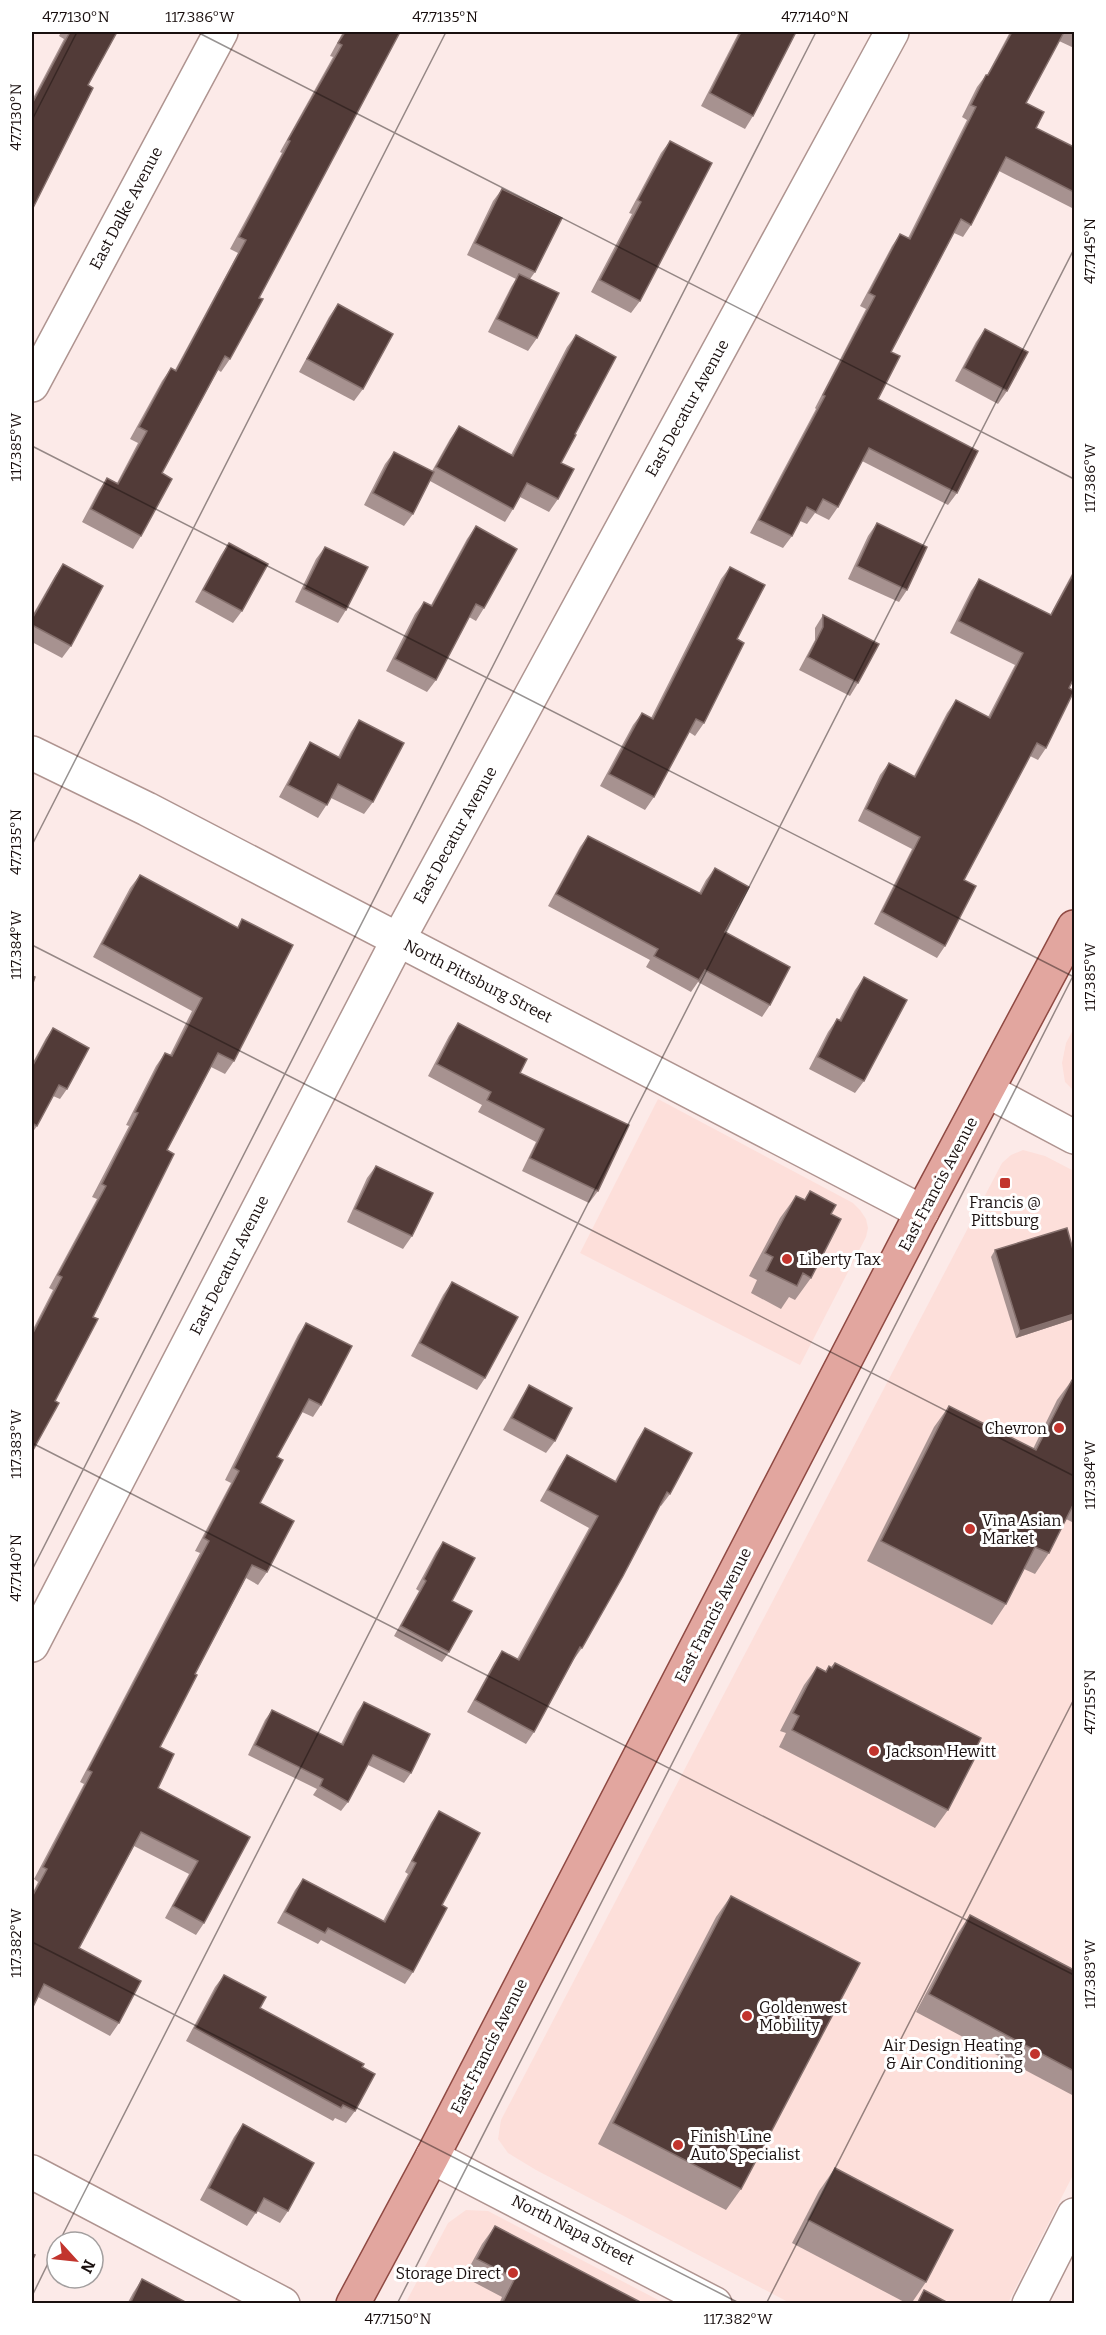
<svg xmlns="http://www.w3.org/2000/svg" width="1106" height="2335" font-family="Bitter,serif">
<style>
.built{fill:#fddfda}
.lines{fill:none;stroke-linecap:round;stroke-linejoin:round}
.street-casing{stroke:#af9490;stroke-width:36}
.primary-casing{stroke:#8f4a43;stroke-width:36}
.street{stroke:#fff;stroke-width:33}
.primary{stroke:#e2a69f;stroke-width:33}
.wall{fill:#a79290}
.shaded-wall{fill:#85706d}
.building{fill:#523b38;stroke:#85706d;stroke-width:1.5}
.ticks{fill:none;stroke:#190f0e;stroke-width:1.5;stroke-opacity:0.45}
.poi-dot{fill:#c2342d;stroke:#fff;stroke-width:2}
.labels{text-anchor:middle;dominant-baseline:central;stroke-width:6;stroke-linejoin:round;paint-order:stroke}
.street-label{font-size:16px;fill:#190f0e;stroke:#fff}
.poi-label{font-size:16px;fill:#190f0e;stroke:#fff;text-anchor:start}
.neatline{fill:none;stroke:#190f0e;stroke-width:2}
.ticks-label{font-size:15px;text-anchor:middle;fill:#190f0e}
</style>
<rect width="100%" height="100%" fill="#fceae8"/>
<g class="built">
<polygon points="1074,1028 1074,1091 1065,1082 1062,1063 1066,1043"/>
<polygon points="658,1099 853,1203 860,1210 866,1219 868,1228 866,1237 800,1365 580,1253"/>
<polygon points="1023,1150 1045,1156 1074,1171 1074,2173 1008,2303 790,2303 536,2170 508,2153 498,2139 501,2120 1002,1163 1011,1155"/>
<polygon points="466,2210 488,2211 664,2303 405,2304 448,2223"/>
</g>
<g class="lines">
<defs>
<g id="street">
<polyline points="32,385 221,32"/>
<polyline points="32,753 147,809 922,1212"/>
<polyline points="988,1091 1074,1137"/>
<polyline points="32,1645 398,940 892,32"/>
<polyline points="432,2157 715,2304"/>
<polyline points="32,2172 283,2304"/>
<polyline points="1029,2304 1074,2215"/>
</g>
<polyline id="primary" points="353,2304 432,2157 922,1212 1074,927"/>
</defs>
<use href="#street" class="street-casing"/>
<use href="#primary" class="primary-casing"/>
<use href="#street" class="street"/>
<use href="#primary" class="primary"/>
</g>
<g class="wall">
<polygon points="61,32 117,32 88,85 32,210 32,100 64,39 59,36"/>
<polygon points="343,32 400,32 259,298 230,359 221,372 218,370 162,473 141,536 133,549 82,522 99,490 107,478 117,483 138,443 130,439 162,381 171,368 175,370 238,253 230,249 282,153 280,152 333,57 330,56"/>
<polygon points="739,32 796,32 753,116 745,129 701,106"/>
<polygon points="1010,32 1074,32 1074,48 1059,41 1026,103 1036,128 1074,147 1074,209 999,171 971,225 963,237 954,233 891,352 878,399 957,493 948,505 862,461 838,507 829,520 815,513 807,524 800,521 792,536 783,548 750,533 816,409 815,408 866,309 860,306 892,246 900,234 908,238 967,120 962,117 977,87 986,75 987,75"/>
<polygon points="670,141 640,301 631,313 591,292 632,214 629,213 661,153"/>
<polygon points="502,189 535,272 530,279 537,338 528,351 488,332 511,287 516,279 467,255 493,201"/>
<polygon points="338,304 363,389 354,401 299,372 329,317"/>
<polygon points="985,329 1007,391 998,404 955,381 976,342"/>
<polygon points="576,335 575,434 561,463 558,499 549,512 520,497 513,509 505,522 430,481 413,514 404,526 364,505 385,464 394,452 432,471 450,439 459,426 511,455 567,347"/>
<polygon points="877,523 907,590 899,602 848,579 868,536"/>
<polygon points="476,526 484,608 476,621 469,617 436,680 427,692 386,671 415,614 424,602 431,605 467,539"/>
<polygon points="229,543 242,611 233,623 195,602 221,555"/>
<polygon points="325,547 346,610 338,623 295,602 316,559"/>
<polygon points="63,564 71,646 62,658 32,642 32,616 55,576"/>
<polygon points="730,567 737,639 704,723 695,736 689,732 654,797 645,810 600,786 633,725 642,713 651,718 721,579"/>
<polygon points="1074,570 1074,678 1069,688 1046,748 1038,760 1030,756 964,880 945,946 937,958 874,924 912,849 858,821 880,775 889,763 914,776 947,713 956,700 988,717 1015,665 950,633 971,591 979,579 1050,615"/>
<polygon points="823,615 858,683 850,696 799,670 815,640 815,628"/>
<polygon points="359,720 373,802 364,814 331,798 318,818 279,797 302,755 310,742 338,757 351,732"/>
<polygon points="588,836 699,893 706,880 715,868 725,932 770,1005 762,1017 698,982 691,992 646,967 650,960 548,906 580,847"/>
<polygon points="140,875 237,928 242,919 234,1061 225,1074 211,1067 167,1150 32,1452 32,1331 53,1290 49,1288 97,1199 92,1197 129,1126 126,1125 156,1066 165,1053 170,1055 192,1011 93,957 130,888"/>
<polygon points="864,977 864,1081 855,1093 809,1069 828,1032 837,1019 839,1020 855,990"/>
<polygon points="458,1023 520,1073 598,1191 589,1203 522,1171 536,1142 478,1112 482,1105 428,1076 449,1036"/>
<polygon points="53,1028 67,1089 60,1099 53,1096 37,1126 32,1133 32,1064 46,1038"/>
<polygon points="376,1166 412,1236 403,1249 347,1222 367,1178"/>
<polygon points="810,1191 831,1214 811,1278 795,1300 789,1297 781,1309 751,1293 757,1280 749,1276 780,1218 796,1196 804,1200"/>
<polygon points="995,1250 1074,1319 1016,1338 991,1257"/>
<polygon points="452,1282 485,1378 477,1390 411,1356 443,1295"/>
<polygon points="306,1323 321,1405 313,1417 302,1412 277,1457 260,1503 267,1572 258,1585 246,1578 195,1674 160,1747 158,1788 250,1837 204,1923 196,1935 165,1918 189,1874 134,1846 79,1948 119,2023 110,2036 38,1997 32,2009 32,1894 38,1882 34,1879 84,1784 80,1782 200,1553 195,1551 231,1483 225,1480 298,1335"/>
<polygon points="1074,1379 1074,1523 1066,1519 1049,1553 1035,1574 1024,1569 1006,1604 992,1625 867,1561 934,1427 949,1406 1033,1449 1057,1400 1072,1380"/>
<polygon points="529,1385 555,1441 546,1453 503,1430 521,1398"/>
<polygon points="645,1428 670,1494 661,1506 660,1505 582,1648 574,1659 534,1732 526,1744 467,1712 494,1663 502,1651 517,1659 589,1528 540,1501 559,1467 567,1455 615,1481 637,1440"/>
<polygon points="443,1542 449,1652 442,1662 394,1636 419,1591 416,1589 436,1552"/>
<polygon points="835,1663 948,1810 935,1828 779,1747 786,1733 780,1731 804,1685 817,1667 826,1671 829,1666 831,1667"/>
<polygon points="364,1702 411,1773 404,1783 368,1765 348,1802 341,1811 313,1795 317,1789 248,1755 265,1720 272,1710 341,1744 357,1712"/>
<polygon points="439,1811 442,1905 413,1972 405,1984 321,1940 318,1944 277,1923 295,1890 303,1879 383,1921 408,1874 405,1872 431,1823"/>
<polygon points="731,1896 741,2189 726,2210 598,2144 716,1917"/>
<polygon points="970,1915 1074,1970 1074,2096 916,2012 958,1933"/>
<polygon points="224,1975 260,2008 362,2067 355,2111 346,2123 335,2118 333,2121 186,2041 215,1987"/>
<polygon points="243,2124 288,2211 280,2223 257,2211 247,2226 200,2200 234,2137"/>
<polygon points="835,2168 926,2282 911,2304 908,2304 792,2243 819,2191"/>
<polygon points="495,2226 644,2304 499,2304 502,2297 464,2277 482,2244"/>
<polygon points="142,2279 189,2304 127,2304 133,2293"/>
</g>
<polygon class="shaded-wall" points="1074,1314 1074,1319 1016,1338 1020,1331"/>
<g class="building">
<polygon points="70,32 117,32 88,85 93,88 32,210 32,104"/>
<polygon points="345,32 400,32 259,298 263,299 230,359 225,356 162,473 172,479 141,536 91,509 107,478 118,484 147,431 139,427 171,368 176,371 246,240 239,237 290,141 288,140 342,45 338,43"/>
<polygon points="741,32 796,32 753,116 710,93"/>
<polygon points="1012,32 1064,32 1026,103 1044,112 1036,128 1074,147 1074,192 1006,157 971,225 961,219 891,352 900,356 878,399 978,451 957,493 869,448 838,507 823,499 816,512 807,507 792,536 759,520 825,396 823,395 875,296 869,293 900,234 910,239 976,107 971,105 986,75 988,75"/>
<polygon points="670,141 712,163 640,301 600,280 641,202 638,200"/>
<polygon points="502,189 562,218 535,272 475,243"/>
<polygon points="519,274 559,293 537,338 497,319"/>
<polygon points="338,304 393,334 363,389 307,359"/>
<polygon points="985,329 1028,352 1007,391 964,368"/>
<polygon points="576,335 616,357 575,434 576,435 561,463 574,469 558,499 527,483 513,509 436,467 459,426 513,456"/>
<polygon points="394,452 434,472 413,514 373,493"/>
<polygon points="877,523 927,547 907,590 857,566"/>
<polygon points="476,526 517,549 484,608 476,604 436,680 395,659 424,602 432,606"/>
<polygon points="229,543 268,564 242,611 203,590"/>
<polygon points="325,547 368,567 346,610 304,589"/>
<polygon points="63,564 103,586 71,646 32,625 32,619"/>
<polygon points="730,567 765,585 737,639 744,643 704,723 696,719 654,797 609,774 642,713 653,719"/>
<polygon points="1074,573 1074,678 1069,688 1074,691 1046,748 1037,743 964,880 976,886 945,946 882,912 920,837 866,809 889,763 915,777 956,700 990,718 1023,653 959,621 979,579 1051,615"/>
<polygon points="823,615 879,644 858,683 808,657 823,627"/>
<polygon points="359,720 404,743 373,802 338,784 327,805 288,785 310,742 340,758"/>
<polygon points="588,836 701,894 715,868 749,887 725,932 790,967 770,1005 705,970 699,980 654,956 658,949 556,894"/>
<polygon points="140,875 238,928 242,919 293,945 234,1061 218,1053 167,1150 174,1154 93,1317 98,1319 55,1401 59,1403 32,1452 32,1335 62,1277 58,1275 106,1186 102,1184 138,1113 135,1112 165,1053 172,1056 202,998 102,944"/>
<polygon points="32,976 35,977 32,986"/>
<polygon points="864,977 907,1000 864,1081 818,1057 837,1019 841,1021"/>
<polygon points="458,1023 527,1059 520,1073 629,1125 598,1191 530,1158 544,1129 487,1100 491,1092 437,1064"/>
<polygon points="53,1028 89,1048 67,1089 59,1085 37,1126 32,1123 32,1067"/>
<polygon points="376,1166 433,1193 412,1236 355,1209"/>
<polygon points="810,1191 836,1205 831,1214 841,1219 811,1278 803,1273 797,1286 766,1271 773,1257 765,1253 796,1196 805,1200"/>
<polygon points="1067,1228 1074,1253 1074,1314 1020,1331 995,1250"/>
<polygon points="452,1282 518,1317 485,1378 420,1343"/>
<polygon points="306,1323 352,1346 321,1405 309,1399 277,1457 283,1460 260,1503 294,1521 267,1572 252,1565 195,1674 197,1675 160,1747 174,1754 158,1788 250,1837 204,1923 173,1906 198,1861 141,1832 79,1948 141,1981 119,2023 44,1984 32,2009 32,1897 47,1869 43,1867 92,1772 88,1770 209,1541 204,1538 239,1471 234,1468"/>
<polygon points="1074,1379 1074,1503 1049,1553 1035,1547 1006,1604 881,1541 949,1406 1036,1450 1072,1380"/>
<polygon points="529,1385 572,1408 555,1441 512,1418"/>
<polygon points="645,1428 692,1453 670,1494 667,1492 623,1576 582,1648 580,1647 534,1732 475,1700 502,1651 519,1660 598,1516 548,1490 567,1455 616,1482"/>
<polygon points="443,1542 475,1558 452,1601 472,1611 449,1652 401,1626 426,1581 424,1579"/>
<polygon points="835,1663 981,1738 977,1746 980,1748 948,1810 792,1730 799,1716 793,1713 817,1667 826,1672 829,1666 832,1668"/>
<polygon points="364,1702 430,1734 411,1773 373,1755 348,1802 320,1786 323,1779 255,1745 272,1710 343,1745"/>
<polygon points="439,1811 480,1833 442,1905 447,1908 413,1972 328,1928 325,1933 285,1912 303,1879 385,1922 416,1863 412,1861"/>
<polygon points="731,1896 860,1963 741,2189 613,2123"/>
<polygon points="970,1915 1074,1970 1074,2071 929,1994"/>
<polygon points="224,1975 266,1997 260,2008 364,2064 362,2067 375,2074 355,2111 343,2105 341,2108 195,2028"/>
<polygon points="243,2124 314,2163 288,2211 264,2198 256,2213 209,2188"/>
<polygon points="835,2168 953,2230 926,2282 808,2220"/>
<polygon points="495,2226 644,2304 502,2304 515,2278 477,2259"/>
<polygon points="32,2254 35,2255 32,2261"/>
<polygon points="142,2279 189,2304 130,2304"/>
<polygon points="924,2290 950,2304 917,2304"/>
</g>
<path class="ticks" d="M197,32L1074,479M32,120L77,32M32,446L1074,977M32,845L446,32M32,945L1074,1476M32,1443L1074,1975M32,1570L816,32M32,1942L741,2304M59,2242L1074,249M32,2296L57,2245M397,2304L1074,974M766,2304L1074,1699"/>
<g class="poi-dot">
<rect x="999" y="1177" width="12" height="12" rx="3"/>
<circle cx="787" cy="1259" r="6"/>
<circle cx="1059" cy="1428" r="6"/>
<circle cx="970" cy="1529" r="6"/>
<circle cx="874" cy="1751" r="6"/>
<circle cx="747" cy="2016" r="6"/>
<circle cx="1035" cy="2054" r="6"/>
<circle cx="678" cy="2145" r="6"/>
<circle cx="513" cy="2273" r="6"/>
</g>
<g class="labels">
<g class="street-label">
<text transform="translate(126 208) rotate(-62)">East Dalke Avenue</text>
<text transform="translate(687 408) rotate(-61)">East Decatur Avenue</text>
<text transform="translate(455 835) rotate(-61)">East Decatur Avenue</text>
<text transform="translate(478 981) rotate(27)">North Pittsburg Street</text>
<text transform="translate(938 1184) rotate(-62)">East Francis Avenue</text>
<text transform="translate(229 1265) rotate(-63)">East Decatur Avenue</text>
<text transform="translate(713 1615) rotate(-63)">East Francis Avenue</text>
<text transform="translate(489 2046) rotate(-63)">East Francis Avenue</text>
<text transform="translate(573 2230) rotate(27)">North Napa Street</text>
</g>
<g class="poi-label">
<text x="1005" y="1202" text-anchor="middle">Francis @<tspan x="1005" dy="18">Pittsburg</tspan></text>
<text x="799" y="1259">Liberty Tax</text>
<text x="1047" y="1428" text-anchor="end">Chevron</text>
<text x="982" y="1520">Vina Asian<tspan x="982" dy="18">Market</tspan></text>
<text x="886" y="1751">Jackson Hewitt</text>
<text x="759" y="2007">Goldenwest<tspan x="759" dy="18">Mobility</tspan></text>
<text x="1023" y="2045" text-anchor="end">Air Design Heating<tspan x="1023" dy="18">&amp; Air Conditioning</tspan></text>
<text x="690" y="2136">Finish Line<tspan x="690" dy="18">Auto Specialist</tspan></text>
<text x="501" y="2273" text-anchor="end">Storage Direct</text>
</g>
</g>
<rect width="1106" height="2335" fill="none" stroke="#ffffff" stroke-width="66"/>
<g transform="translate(75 2260) rotate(117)"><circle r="28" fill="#ffffff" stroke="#a39f9f" stroke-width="1.5"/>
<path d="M0-4.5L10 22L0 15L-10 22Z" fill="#c2342d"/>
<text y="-9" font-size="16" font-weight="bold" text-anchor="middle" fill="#190f0e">N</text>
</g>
<rect x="33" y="33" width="1040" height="2269" class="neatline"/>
<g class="ticks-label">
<text x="76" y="22">47.7130°N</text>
<text x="200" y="22">117.386°W</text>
<text x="445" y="22">47.7135°N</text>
<text x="815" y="22">47.7140°N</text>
<text transform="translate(16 117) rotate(-90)" y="5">47.7130°N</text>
<text transform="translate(1090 251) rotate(-90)" y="5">47.7145°N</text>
<text transform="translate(16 447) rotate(-90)" y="5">117.385°W</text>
<text transform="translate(1090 478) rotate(-90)" y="5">117.386°W</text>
<text transform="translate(16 842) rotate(-90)" y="5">47.7135°N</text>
<text transform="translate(16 945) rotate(-90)" y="5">117.384°W</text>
<text transform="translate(1090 977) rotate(-90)" y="5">117.385°W</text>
<text transform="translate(16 1444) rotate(-90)" y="5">117.383°W</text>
<text transform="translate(1090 1475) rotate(-90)" y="5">117.384°W</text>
<text transform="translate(16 1568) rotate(-90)" y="5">47.7140°N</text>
<text transform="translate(1090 1702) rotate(-90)" y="5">47.7155°N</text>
<text transform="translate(16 1943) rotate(-90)" y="5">117.382°W</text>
<text transform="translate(1090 1974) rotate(-90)" y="5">117.383°W</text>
<text x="398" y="2324">47.7150°N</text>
<text x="738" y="2324">117.382°W</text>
</g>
</svg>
